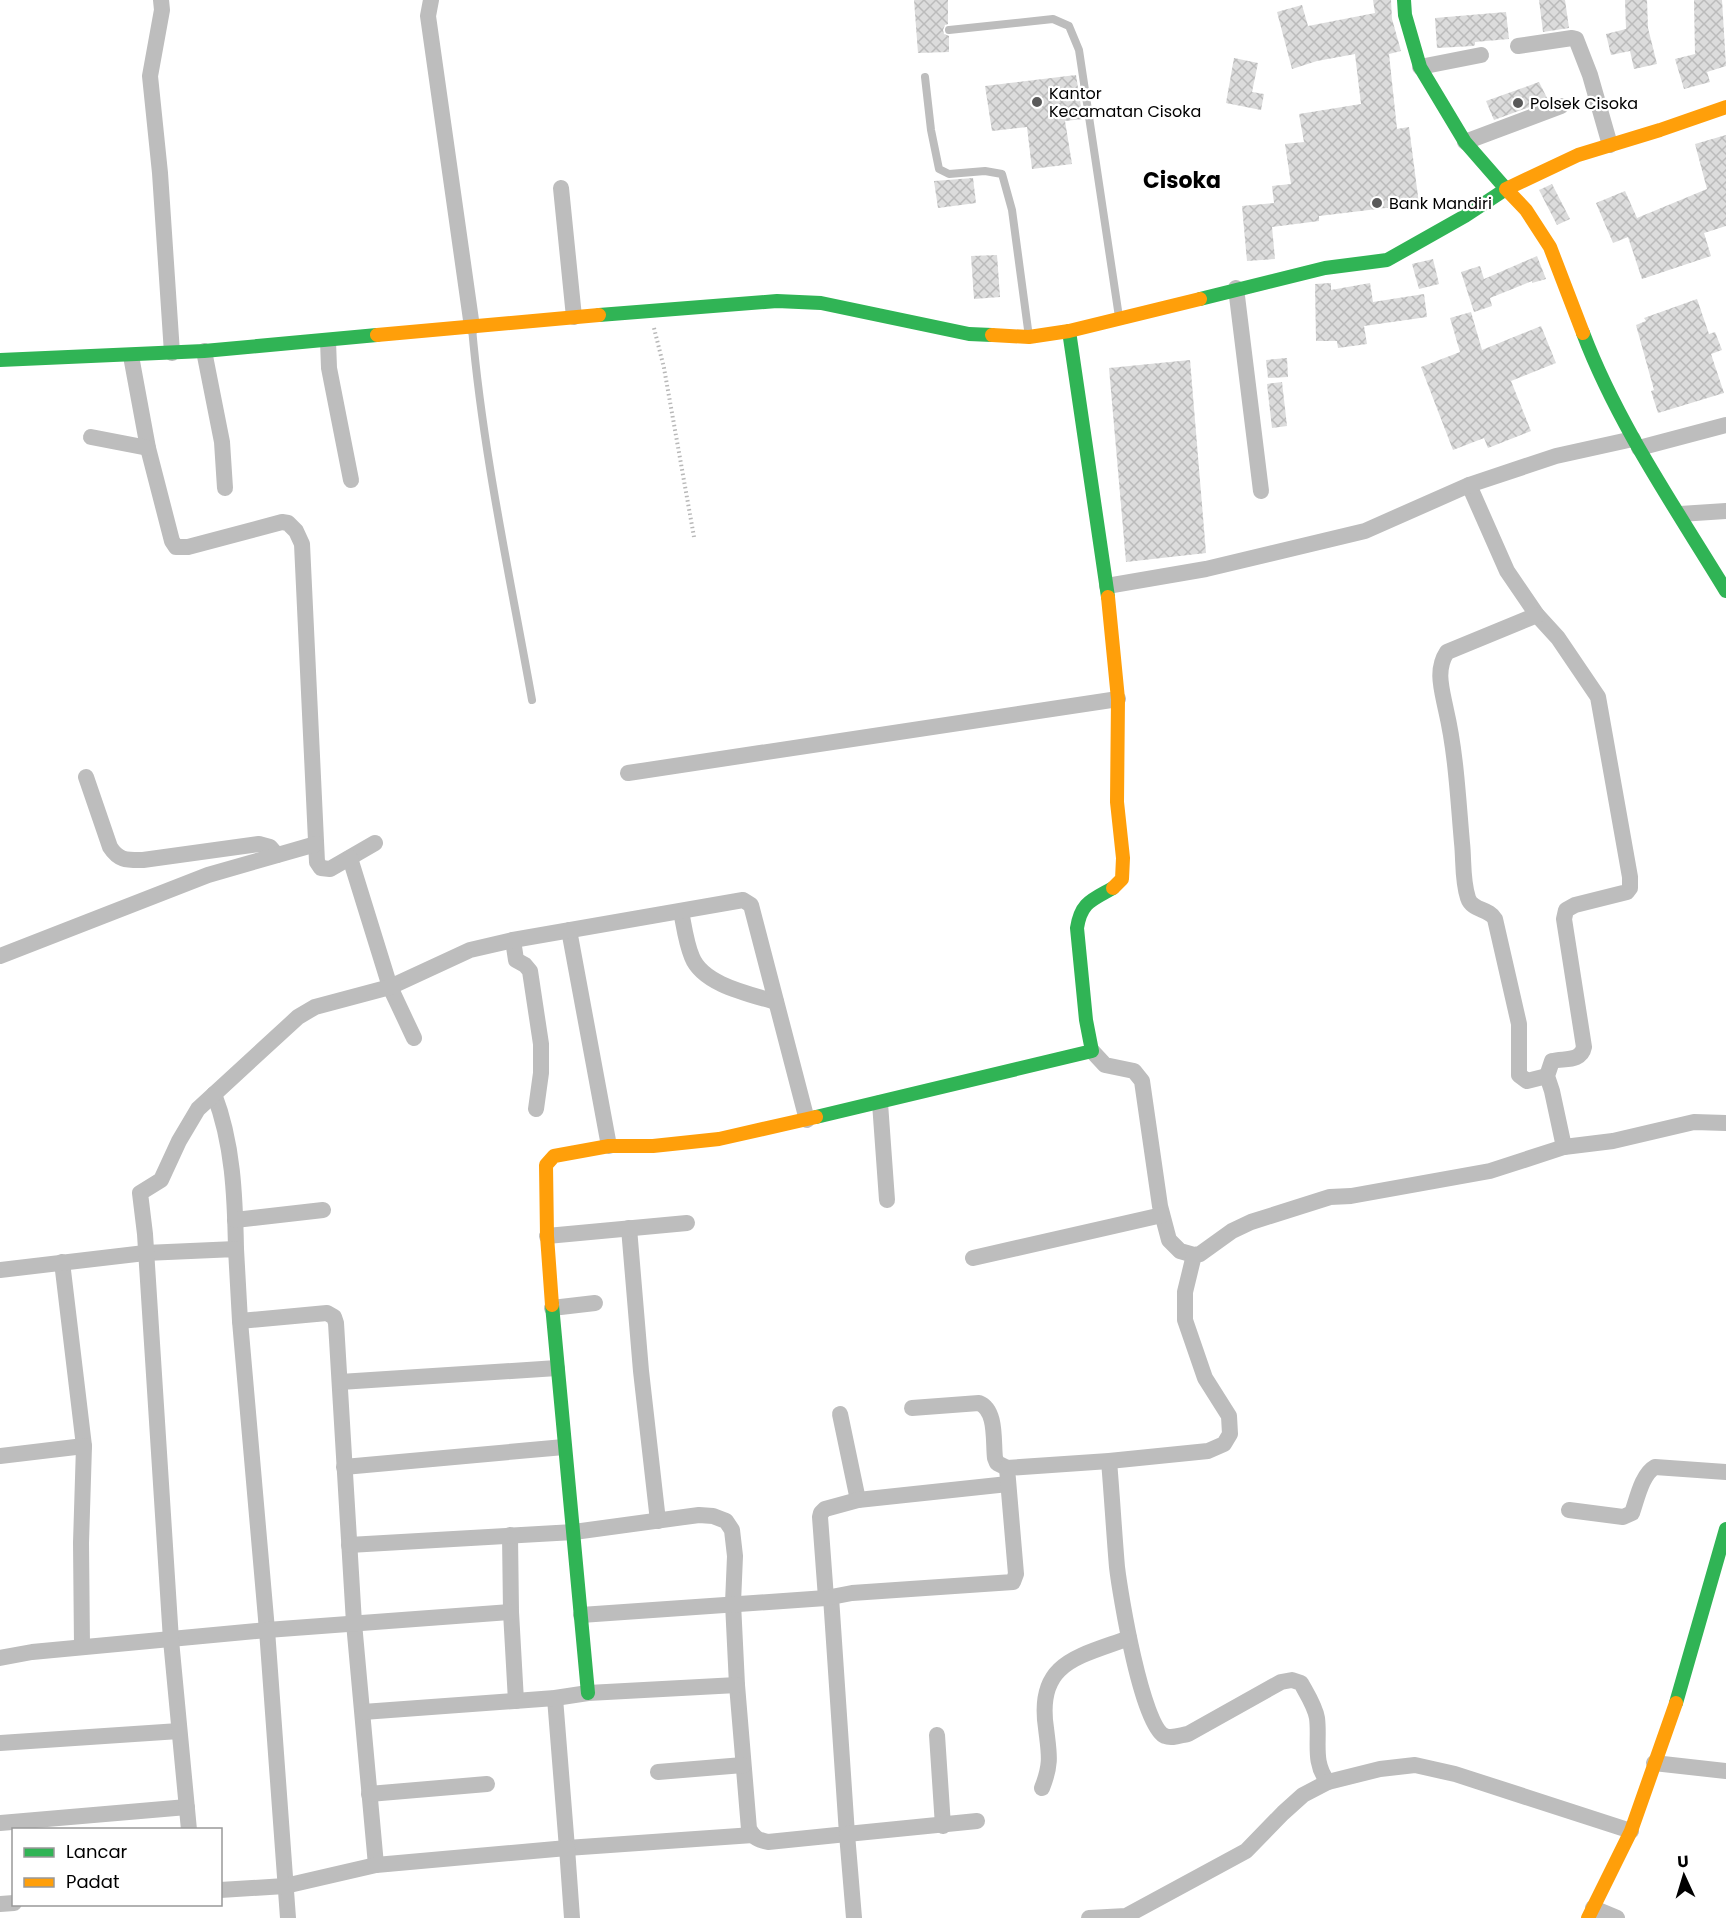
<svg xmlns="http://www.w3.org/2000/svg" width="1726" height="1918" font-family="Poppins,sans-serif">
<style>
.building{fill:url(#building-cross-hatch)}
.lines{fill:none;stroke-linecap:round;stroke-linejoin:round}
.path{stroke:#b8b8b8;stroke-width:4;stroke-dasharray:1.5 3;stroke-linecap:butt}
.lane{stroke:#bdbdbd;stroke-width:8}
.street{stroke:#bdbdbd;stroke-width:16}
.fast{stroke:#30b455;stroke-width:14}
.slow{stroke:#ff9f0a;stroke-width:14}
.poi-dot{fill:#595959;stroke:#fff;stroke-width:2}
.labels{text-anchor:middle;dominant-baseline:central;stroke-width:4.5;stroke-linejoin:round;paint-order:stroke}
.poi-label{font-size:16px;fill:#000;stroke:#fff;text-anchor:start}
.district-label{font-size:22px;font-weight:bold;fill:#000;stroke:#fff}
</style>
<defs>
<pattern id="building-cross-hatch" width="8" height="8" patternUnits="userSpaceOnUse" patternTransform="scale(1.5)"><rect width="8" height="8" fill="#dcdcdc"/><path d="M0 0l8 8M0 8l8-8" fill="none" stroke="#bbb"/></pattern>
</defs>
<rect width="100%" height="100%" fill="#fff"/>
<g class="building">
<polygon points="914,0 948,0 948,24 945,25 943,30 944,34 949,36 949,52 918,53"/>
<polygon points="1373,0 1391,0 1392,19 1401,51 1389,54 1397,129 1409,127 1419,204 1319,216 1319,221 1272,227 1275,259 1247,261 1242,206 1274,203 1272,186 1291,184 1285,144 1304,142 1299,114 1361,104 1355,54 1317,61 1292,69 1277,12 1302,5 1308,26 1375,13"/>
<polygon points="1539,0 1565,0 1569,28 1543,32"/>
<polygon points="1625,0 1647,0 1648,28 1657,64 1634,69 1630,51 1611,55 1606,34 1626,29"/>
<polygon points="1694,0 1722,0 1726,66 1707,72 1710,82 1684,89 1675,59 1695,54"/>
<polygon points="1506,12 1509,39 1475,42 1475,45 1473,46 1437,48 1435,18"/>
<polygon points="1234,58 1258,63 1252,92 1264,94 1261,110 1226,103"/>
<polygon points="1076,75 1083,119 1065,121 1072,164 1032,169 1027,127 992,131 985,86"/>
<polygon points="1539,82 1548,100 1494,120 1486,101"/>
<polygon points="1726,135 1726,226 1704,233 1711,256 1642,279 1628,237 1613,243 1596,203 1625,191 1637,218 1707,189 1695,144"/>
<polygon points="973,178 976,203 938,208 934,181"/>
<polygon points="1552,184 1570,219 1557,225 1539,190"/>
<polygon points="997,255 1000,297 974,299 971,256"/>
<polygon points="1537,256 1546,279 1532,283 1532,281 1490,298 1492,306 1474,312 1461,272 1480,266 1484,279"/>
<polygon points="1433,259 1439,284 1419,289 1412,264"/>
<polygon points="1331,283 1331,290 1370,283 1373,302 1424,294 1427,317 1364,326 1367,344 1338,348 1337,341 1316,341 1315,284"/>
<polygon points="1697,299 1709,334 1715,332 1722,350 1711,354 1724,393 1658,413 1651,391 1654,390 1636,325 1646,321 1644,318"/>
<polygon points="1471,312 1482,350 1541,326 1556,363 1511,381 1531,431 1488,448 1484,438 1453,450 1421,367 1460,352 1450,318"/>
<polygon points="1287,358 1288,377 1268,378 1266,360"/>
<polygon points="1190,360 1206,553 1126,562 1109,368"/>
<polygon points="1282,382 1287,426 1272,428 1267,384"/>
</g>
<g class="lines">
<polyline class="path" points="654,328 664,368 694,537"/>
<g class="lane">
<polyline points="949,30 1053,19 1069,26 1079,50 1119,317"/>
<polyline points="925,77 931,130 939,169 949,174 985,171 1002,174 1012,210 1029,337"/>
<path d="M472,328C483,453 510,577 532,700"/>
</g>
<g class="street">
<polyline points="161,0 162,10 150,76 160,173 172,353"/>
<polyline points="431,0 428,16 472,327"/>
<polyline points="1518,46 1572,38 1576,39 1590,75 1610,145"/>
<polyline points="1420,67 1481,55"/>
<polyline points="1465,142 1561,106"/>
<polyline points="561,188 574,317"/>
<polyline points="1236,288 1261,491"/>
<polyline points="328,341 329,368 351,480"/>
<polyline points="204,351 222,442 225,488"/>
<polyline points="131,356 148,448 172,541 176,547 188,547 282,522 288,523 296,531 302,544 317,862 321,868 330,869 375,843"/>
<polyline points="91,437 148,448"/>
<polyline points="1639,448 1726,425"/>
<path d="M1469,485L1507,571L1537,615L1558,638L1598,697L1630,877V888L1627,892L1575,905L1566,910L1564,919L1584,1047C1581,1062 1565,1058 1552,1061L1547,1076L1552,1091L1564,1147"/>
<polyline points="1680,514 1726,511"/>
<polyline points="1107,586 1206,569 1365,531 1469,485 1556,456 1633,439"/>
<path d="M1537,615L1447,652C1435,670 1442,690 1446,710C1456,753 1458,798 1462,843C1464,861 1462,880 1468,898C1472,911 1489,908 1495,919L1519,1024V1075L1527,1081L1547,1076"/>
<polyline points="628,773 1118,699"/>
<path d="M86,777L110,847C119,861 127,860 143,860L259,844L270,847L277,855"/>
<polyline points="350,858 390,987 414,1038"/>
<path d="M681,911C684,926 686,943 692,957C703,985 750,994 776,1002"/>
<polyline points="569,930 609,1146"/>
<polyline points="513,940 516,960 525,965 530,971 541,1044 541,1073 536,1109"/>
<polyline points="0,956 208,875 316,844"/>
<polyline points="1092,1051 1105,1065 1134,1071 1142,1081 1160,1206 1169,1240 1180,1251 1194,1255 1200,1254 1232,1231 1251,1222 1330,1197 1351,1196 1490,1171 1564,1147 1613,1141 1694,1122 1726,1123"/>
<path d="M214,1094C233,1143 235,1196 236,1249"/>
<polyline points="880,1103 887,1200"/>
<polyline points="235,1220 323,1210"/>
<polyline points="629,1228 641,1371 658,1521"/>
<polyline points="547,1236 687,1223"/>
<polyline points="973,1258 1162,1215"/>
<polyline points="62,1262 84,1446 81,1543 82,1647"/>
<polyline points="0,1270 145,1253 236,1249 240,1321 267,1630 288,1918"/>
<polyline points="552,1308 595,1303"/>
<polyline points="240,1321 327,1313 334,1317 336,1323 354,1623 376,1865"/>
<polyline points="340,1382 557,1368"/>
<path d="M912,1408L979,1403C997,1410 993,1442 995,1458L997,1463L1007,1468"/>
<polyline points="840,1414 858,1500"/>
<polyline points="0,1456 84,1446"/>
<path d="M1109,1461C1112,1496 1114,1532 1117,1567C1120,1593 1142,1727 1165,1736C1172,1739 1181,1735 1188,1734L1281,1682L1292,1680L1301,1683C1307,1694 1315,1706 1317,1718C1320,1741 1312,1762 1328,1782"/>
<polyline points="344,1467 564,1447"/>
<path d="M1569,1510L1623,1517L1632,1513C1637,1499 1642,1474 1655,1467L1726,1472"/>
<polyline points="510,1535 511,1612 516,1701"/>
<path d="M349,1545L574,1532L699,1515L713,1516L726,1521L732,1530L735,1556L733,1603L737,1685L749,1829C754,1838 758,1840 768,1842L847,1834L831,1597"/>
<polyline points="826,1598 820,1517 821,1513 825,1509 858,1500 1008,1484"/>
<polyline points="581,1615 826,1598 852,1593 1013,1582 1016,1574 1007,1468 1109,1461 1208,1451 1224,1444 1230,1434 1229,1416 1205,1378 1185,1320 1185,1292 1194,1255"/>
<polyline points="0,1658 32,1652 267,1630 511,1612"/>
<polyline points="555,1698 567,1848 753,1835"/>
<polyline points="363,1712 555,1698 588,1693 737,1685"/>
<polyline points="937,1735 943,1826"/>
<polyline points="0,1743 179,1731"/>
<polyline points="1654,1763 1726,1771"/>
<polyline points="658,1772 743,1765"/>
<path d="M1042,1788C1052,1763 1049,1754 1046,1728C1036,1662 1078,1657 1129,1638"/>
<polyline points="369,1794 487,1784"/>
<polyline points="0,1823 187,1807"/>
<polyline points="189,1830 171,1640 145,1234 140,1193 161,1180 179,1141 198,1109 298,1017 315,1007 390,987 470,950 513,940 743,900 751,905 807,1120"/>
<polyline points="220,1890 285,1886 376,1865 567,1848 572,1918"/>
<polyline points="0,1904 14,1903"/>
<polyline points="1593,1908 1617,1918"/>
<polyline points="854,1918 847,1834 977,1821"/>
<polyline points="1089,1918 1126,1916 1246,1851 1283,1813 1303,1795 1328,1782 1380,1769 1415,1765 1455,1774 1631,1831"/>
</g>
<g class="fast">
<polyline points="1200,299 1325,268 1387,260 1465,216 1506,189 1465,142 1420,67 1405,15 1404,0"/>
<polyline points="599,315 777,301 821,303 969,334 992,335"/>
<polyline points="1069,331 1108,597"/>
<path d="M1583,333C1618,425 1675,507 1726,591"/>
<polyline points="0,360 204,351 377,335"/>
<path d="M816,1117L1092,1051L1086,1020L1077,928C1081,902 1092,900 1113,888"/>
<polyline points="552,1305 588,1693"/>
<polyline points="1676,1703 1726,1529"/>
</g>
<g class="slow">
<polyline points="1583,333 1550,247 1526,210 1506,189 1578,155 1660,130 1726,107"/>
<polyline points="377,335 599,315"/>
<polyline points="992,335 1029,337 1069,331 1200,299"/>
<polyline points="1108,597 1118,699 1117,802 1123,858 1122,879 1113,888"/>
<polyline points="552,1305 547,1236 546,1165 554,1156 609,1146 653,1146 719,1139 816,1117"/>
<polyline points="1588,1918 1631,1831 1676,1703"/>
</g>
</g>
<g class="poi-dot">
<circle cx="1037" cy="102" r="6"/>
<circle cx="1518" cy="103" r="6"/>
<circle cx="1377" cy="203" r="6"/>
</g>
<g class="labels">
<g class="poi-label">
<text x="1049" y="93">Kantor<tspan x="1049" dy="18">Kecamatan Cisoka</tspan></text>
<text x="1530" y="103">Polsek Cisoka</text>
<text x="1389" y="203">Bank Mandiri</text>
</g>
<g class="district-label">
<text x="1182" y="180">Cisoka</text>
</g>
</g>
<rect x="12" y="1828" width="210" height="78" fill="#ffffff" stroke="#999999" stroke-width="1.5"/>
<rect x="24" y="1848" width="30" height="9" fill="#30b455" stroke="#999999" stroke-width="1.5"/>
<text x="66" y="1858" font-size="18" fill="#000000">Lancar</text>
<rect x="24" y="1878" width="30" height="9" fill="#ff9f0a" stroke="#999999" stroke-width="1.5"/>
<text x="66" y="1888" font-size="18" fill="#000000">Padat</text>
<g transform="translate(1684 1876) rotate(356)" stroke="#ffffff" stroke-width="4.5" paint-order="stroke">
<path d="M0-4.5L10 22L0 15L-10 22Z" fill="#000000"/>
<text y="-9" font-size="16" font-weight="bold" text-anchor="middle" fill="#000000">U</text>
</g>
</svg>
